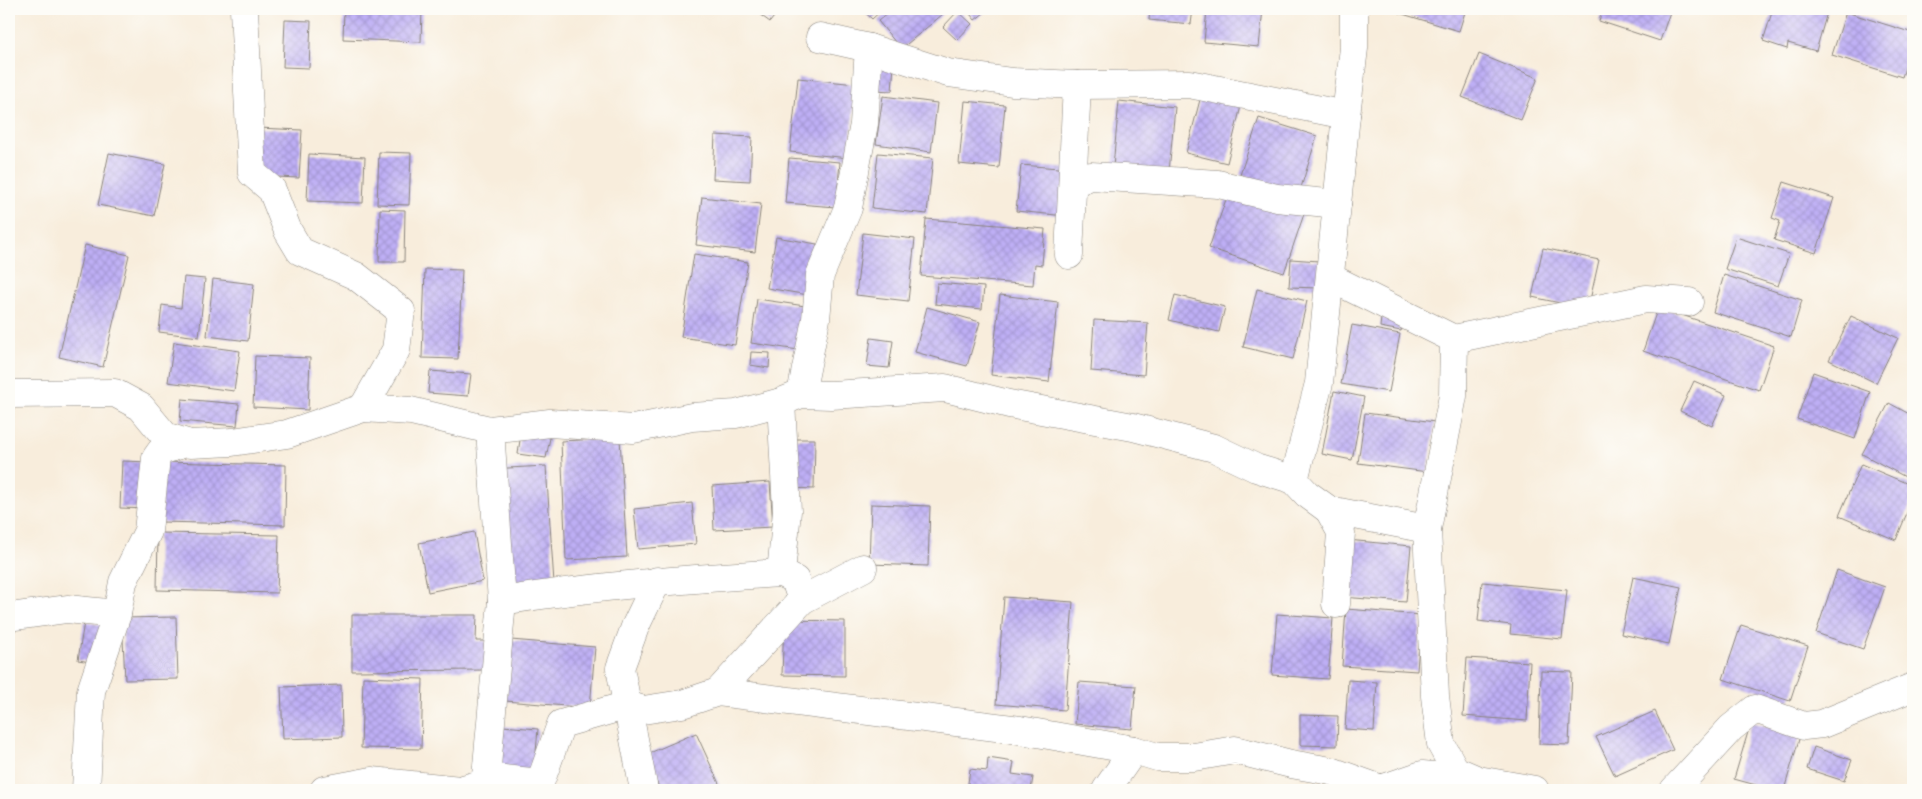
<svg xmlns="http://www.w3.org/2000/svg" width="1922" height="799" font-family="Kalam,sans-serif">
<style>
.building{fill:url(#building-cross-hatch)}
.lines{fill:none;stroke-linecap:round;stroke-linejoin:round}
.minor-casing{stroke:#8a847c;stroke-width:29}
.minor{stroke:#fff;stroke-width:28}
</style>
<defs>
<pattern id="building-cross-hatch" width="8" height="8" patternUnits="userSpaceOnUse" patternTransform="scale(1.25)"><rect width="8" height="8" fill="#beaff5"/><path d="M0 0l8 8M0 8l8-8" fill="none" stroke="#a396d1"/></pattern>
</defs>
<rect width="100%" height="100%" fill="#fdfcf7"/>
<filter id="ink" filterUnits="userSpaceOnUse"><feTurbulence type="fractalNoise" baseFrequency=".02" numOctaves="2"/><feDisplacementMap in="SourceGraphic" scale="10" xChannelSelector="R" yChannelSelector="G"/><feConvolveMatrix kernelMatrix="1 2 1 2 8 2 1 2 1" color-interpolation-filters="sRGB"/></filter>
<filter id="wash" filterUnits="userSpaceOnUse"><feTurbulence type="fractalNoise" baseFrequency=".0096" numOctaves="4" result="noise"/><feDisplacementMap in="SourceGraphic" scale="20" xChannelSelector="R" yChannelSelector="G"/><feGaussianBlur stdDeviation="1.12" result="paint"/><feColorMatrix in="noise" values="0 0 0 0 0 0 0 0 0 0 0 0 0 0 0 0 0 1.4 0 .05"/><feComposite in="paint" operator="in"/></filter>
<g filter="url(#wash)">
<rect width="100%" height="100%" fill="#f8eddc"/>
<g id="blocks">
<g class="building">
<polygon points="344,9 422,9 421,42 343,39"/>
<polygon points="752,9 780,9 770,22"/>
<polygon points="861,9 883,9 872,19"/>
<polygon points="893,9 949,9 901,49 878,21"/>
<polygon points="966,9 989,9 975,20"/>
<polygon points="1150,9 1193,9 1191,24 1149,20"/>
<polygon points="1207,9 1263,9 1259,47 1204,42"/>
<polygon points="1397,9 1466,9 1459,31 1396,12"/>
<polygon points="1603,9 1671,9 1660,41 1599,21"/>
<polygon points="1773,9 1828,9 1816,51 1788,43 1787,49 1763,41"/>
<polygon points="958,11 972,24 957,40 943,27"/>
<polygon points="1846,12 1913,33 1913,43 1902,77 1832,55"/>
<polygon points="285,20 311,21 309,68 283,67"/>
<polygon points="1479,54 1538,78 1521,120 1462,97"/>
<polygon points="877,64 894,65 892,91 874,90"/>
<polygon points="798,78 856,84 849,158 790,152"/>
<polygon points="883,96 937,103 931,152 876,144"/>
<polygon points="1201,96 1241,106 1227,163 1186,153"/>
<polygon points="965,101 1005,105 999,168 959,164"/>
<polygon points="1119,101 1175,107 1169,172 1113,167"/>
<polygon points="1259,118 1317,136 1299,194 1240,175"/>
<polygon points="258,128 302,130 299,178 256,176"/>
<polygon points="715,135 752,137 750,181 713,179"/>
<polygon points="379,152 411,153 409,205 377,204"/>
<polygon points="109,153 165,164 154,216 98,205"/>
<polygon points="878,153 933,158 927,214 872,208"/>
<polygon points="309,154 365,157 363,203 307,201"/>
<polygon points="789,158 840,162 836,207 785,203"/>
<polygon points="1021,165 1071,169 1066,216 1016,211"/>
<polygon points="1784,182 1834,198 1816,253 1774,240 1780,221 1772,218"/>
<polygon points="1230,188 1304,214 1284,273 1209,248"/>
<polygon points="702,197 761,204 755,252 696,245"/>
<polygon points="380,209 405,210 404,262 379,262"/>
<polygon points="926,219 1045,229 1042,265 1035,264 1033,285 921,276"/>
<polygon points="863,233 915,239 908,301 856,295"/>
<polygon points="776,237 817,244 808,295 767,288"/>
<polygon points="1736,237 1789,254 1778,286 1725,269"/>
<polygon points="85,245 129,255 103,367 59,357"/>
<polygon points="1543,248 1599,260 1588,309 1532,297"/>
<polygon points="694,254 748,262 735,345 681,337"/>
<polygon points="1291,259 1319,261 1318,288 1289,287"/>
<polygon points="425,269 462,270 458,359 422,358"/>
<polygon points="1724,275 1802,300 1791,337 1713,312"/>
<polygon points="184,277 205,279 199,337 159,332 162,305 181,308"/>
<polygon points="213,279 254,284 248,341 207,336"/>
<polygon points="937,283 984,287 982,309 935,304"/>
<polygon points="1257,289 1307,301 1293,359 1243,347"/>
<polygon points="1000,295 1058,302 1049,382 991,375"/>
<polygon points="1175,295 1225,307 1219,332 1169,320"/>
<polygon points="757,299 812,307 805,351 751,343"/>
<polygon points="927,307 980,322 967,366 915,352"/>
<polygon points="1658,307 1774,346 1759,390 1643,351"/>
<polygon points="1851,316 1898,338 1876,383 1829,360"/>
<polygon points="1381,318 1403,321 1401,331 1380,327"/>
<polygon points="1094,320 1148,323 1144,375 1091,371"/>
<polygon points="1352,325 1400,334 1389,392 1341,384"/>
<polygon points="871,338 893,341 889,368 867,366"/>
<polygon points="174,342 240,351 234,391 168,382"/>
<polygon points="751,352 770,353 769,368 750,365"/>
<polygon points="255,356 310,358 308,410 253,407"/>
<polygon points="430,371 471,374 468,396 428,393"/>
<polygon points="1813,372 1870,392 1855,439 1797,419"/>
<polygon points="1694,381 1726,395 1712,426 1680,411"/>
<polygon points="1334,391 1364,397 1352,460 1322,454"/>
<polygon points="182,399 239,404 237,426 180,421"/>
<polygon points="1889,403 1913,416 1913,481 1862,454"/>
<polygon points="1365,413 1435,422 1428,472 1358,463"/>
<polygon points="521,433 550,438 546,458 518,454"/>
<polygon points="620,438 627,557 566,560 561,441"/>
<polygon points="790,439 815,439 814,489 789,488"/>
<polygon points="122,461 151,462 150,509 120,508"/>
<polygon points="162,462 286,465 285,525 161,522"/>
<polygon points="1861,464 1913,486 1913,498 1896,540 1839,516"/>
<polygon points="546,466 554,583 497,587 489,469"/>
<polygon points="770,482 773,527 714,530 712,486"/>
<polygon points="692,503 696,544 638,549 634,509"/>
<polygon points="871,504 930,506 928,566 869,564"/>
<polygon points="474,532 483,581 428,592 419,543"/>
<polygon points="158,533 279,535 277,593 157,590"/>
<polygon points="1347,540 1411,546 1406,602 1342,597"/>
<polygon points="1837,570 1885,587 1863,649 1816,633"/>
<polygon points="1633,577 1681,587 1669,644 1621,634"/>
<polygon points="1482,582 1567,590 1562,639 1510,634 1511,625 1478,621"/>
<polygon points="1004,597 1073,602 1065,710 996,704"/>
<polygon points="1346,609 1421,615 1417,671 1342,666"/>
<polygon points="1277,614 1333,618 1328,679 1272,675"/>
<polygon points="352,615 477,615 476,641 486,641 486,670 352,671"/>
<polygon points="176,617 178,679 125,680 122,618"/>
<polygon points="784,620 845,621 845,676 782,675"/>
<polygon points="84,622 103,625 97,663 78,660"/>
<polygon points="1741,625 1808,646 1790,701 1723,679"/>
<polygon points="511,640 595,647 590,708 505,701"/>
<polygon points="1467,658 1530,662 1527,721 1463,716"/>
<polygon points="1541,671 1572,672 1569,745 1539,744"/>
<polygon points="363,677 423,679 421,749 361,748"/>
<polygon points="1348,680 1377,682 1374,731 1345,729"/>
<polygon points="1079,682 1136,686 1132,729 1075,724"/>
<polygon points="341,685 342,737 283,739 281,687"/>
<polygon points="1655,711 1673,750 1615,776 1596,737"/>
<polygon points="1300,715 1338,716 1337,746 1300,745"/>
<polygon points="1751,722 1800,736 1784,790 1774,790 1734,779"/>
<polygon points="490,725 538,729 534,775 486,771"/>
<polygon points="696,733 722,790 660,790 645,755"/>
<polygon points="1814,747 1852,760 1844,781 1807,769"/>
<polygon points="988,758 1014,762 1012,774 1033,777 1031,790 967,790 970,769 987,771"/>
</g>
</g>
</g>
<g filter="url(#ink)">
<use href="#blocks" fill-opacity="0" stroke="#8a847c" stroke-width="1"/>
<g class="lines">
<defs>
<g id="minor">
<polyline points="244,9 252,173 272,190 288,231 300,251 356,276 401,311 396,350 363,408"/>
<polyline points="820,37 869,48 948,73 1012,82 1077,85 1189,84 1346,115"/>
<polyline points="1073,183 1091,176 1218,184 1277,198 1337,204"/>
<polyline points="1069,255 1077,85"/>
<polyline points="1331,278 1454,339 1646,299 1689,302"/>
<polyline points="1454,339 1453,396 1427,529 1435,696 1441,744 1455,770 1476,779"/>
<polyline points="9,394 115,393 141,407 165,436 190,444 232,442 287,434 363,408 411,411 490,430 550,423 633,429 692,417 736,414 781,402 801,394 831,395 945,388 1009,404 1133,427 1214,448 1256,468 1294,480 1307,494 1329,510 1427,529"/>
<polyline points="801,394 816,319 820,275 848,208 864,124 869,48"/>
<polyline points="781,402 787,511 781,573"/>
<polyline points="1294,480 1319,383 1346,115 1354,48 1354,9"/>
<polyline points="1329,510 1341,532 1336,604"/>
<path d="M502,601C594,586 687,579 781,573L795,580L802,600"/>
<polyline points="9,617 67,609 117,614"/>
<polyline points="718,692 802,600 863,568"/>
<polyline points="486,777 502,601 490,430"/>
<polyline points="86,790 91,691 117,614 123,582 148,531 156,458 161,451 186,443"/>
<polyline points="324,790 372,781 460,790 481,784 486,777 540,783 561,724 628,705 643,710 682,704 718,692 1020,730 1134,750 1157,757 1194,757 1235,750 1291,764 1331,771 1381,789 1422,775 1478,780 1535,790"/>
<polyline points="644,790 620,668 635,627 657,581"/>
<polyline points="1106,790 1134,750"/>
<polyline points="1674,790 1731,728 1755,709 1804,726 1822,724 1913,687"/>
</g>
</defs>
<use href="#minor" class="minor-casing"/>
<use href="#minor" class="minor"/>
</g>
</g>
<rect width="1922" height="799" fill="none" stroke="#fdfcf7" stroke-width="30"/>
</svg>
